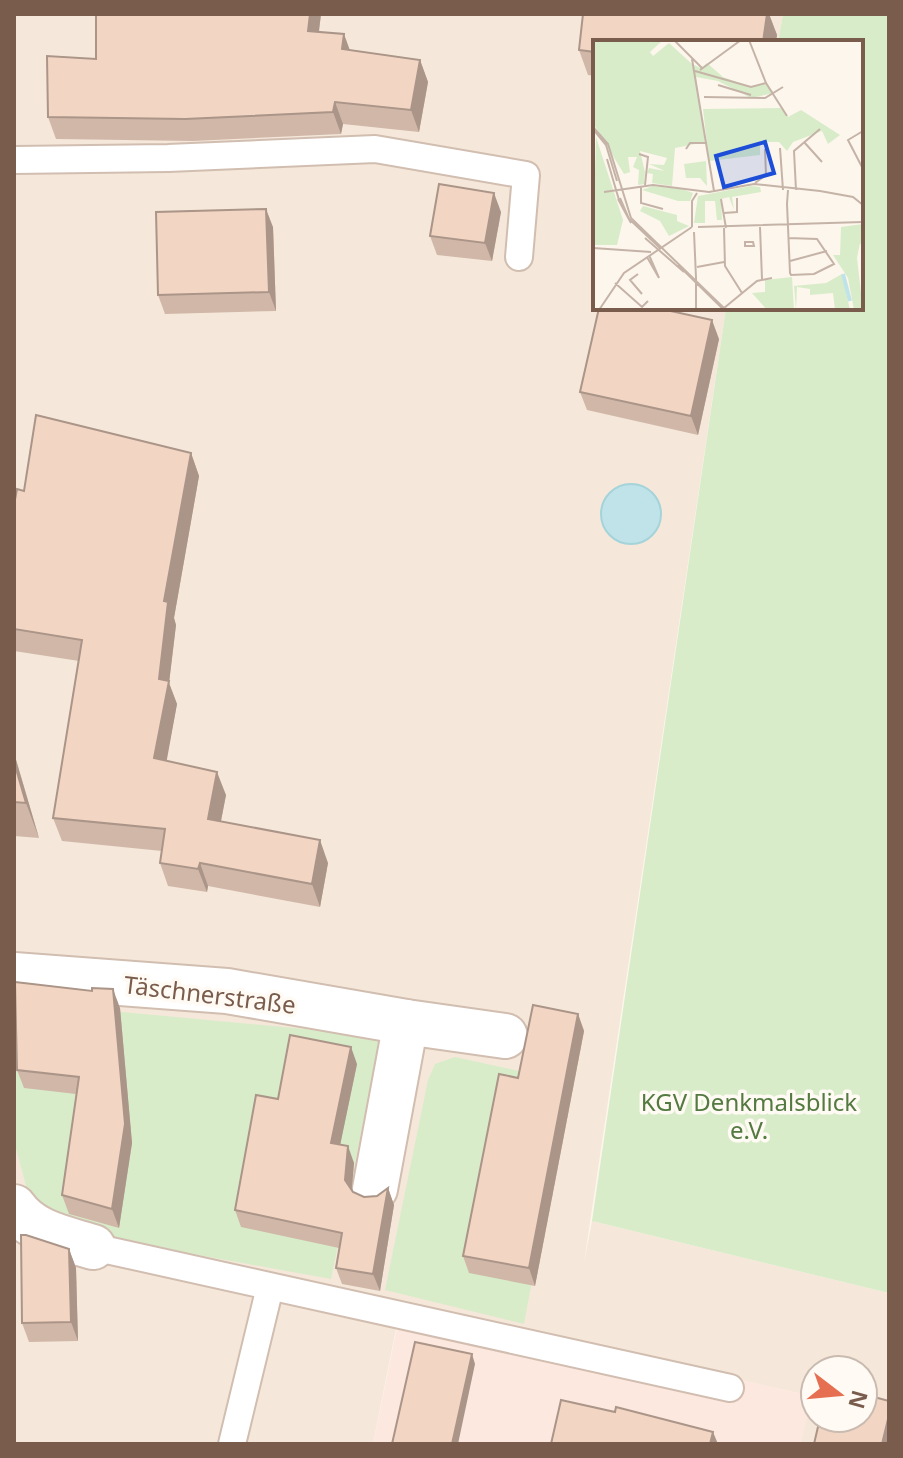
<svg xmlns="http://www.w3.org/2000/svg" width="903" height="1458" font-family="'Noto Sans',sans-serif">
<style>
.residential{fill:#f5e8da;fill-rule:evenodd}
.commercial{fill:#fde8e0}
.green{fill:#d8ecc9}
.water{fill:#bfe3e8;stroke:#a5d3da;stroke-width:2}
.lines{fill:none;stroke-linecap:round;stroke-linejoin:round}
.service-casing{stroke:#d1beb0;stroke-width:30}
.minor-casing{stroke:#d1beb0;stroke-width:48}
.service{stroke:#fff;stroke-width:26}
.minor{stroke:#fff;stroke-width:44}
.wall{fill:#d1b7a8}
.shaded-wall{fill:#aa9588}
.building{fill:#f3d5c3;stroke:#aa9588;stroke-width:2}
.labels{text-anchor:middle;dominant-baseline:central;stroke-width:7;stroke-linejoin:round;paint-order:stroke}
.street-label{font-size:24px;fill:#7a5c4d;stroke:#fffaf3}
.park-label{font-size:24px;fill:#537a41;stroke:#fffaf3}
.inset-river{fill:none;stroke:#bfe3e8;stroke-width:4}
.inset-road{fill:none;stroke:#c5b3a7;stroke-width:2}
.view{fill:#1d4ed8;fill-opacity:0.15;stroke:#1d4ed8;stroke-width:4}
.inset-edge{fill:none;stroke:#7a5c4d;stroke-width:4}
</style>
<rect width="100%" height="100%" fill="#fdf6ec"/>
<path class="residential" d="M14,14H783L778,42H595V308H726L584,1263L592,1221L889,1293V1444H800L811,1396L401,1304L373,1444H14ZM815,1370H863V1418H815Z"/>
<polygon class="commercial" points="402,1303 812,1396 800,1444 373,1444"/>
<g class="green">
<polygon points="783,14 889,14 889,1293 592,1221 726,308 861,308 861,42 778,42"/>
<polygon points="14,1002 381,1036 331,1279 99,1237 48,1217 28,1193 14,1141"/>
<polygon points="455,1057 569,1082 524,1324 385,1290 428,1080 435,1064"/>
</g>
<circle class="water" cx="631" cy="514" r="30"/>
<g class="lines">
<defs>
<g id="service">
<polyline points="14,160 168,158 375,149 526,175 519,257"/>
<polyline points="93,1247 730,1388"/>
<polyline points="232,1444 270,1287"/>
</g>
<g id="minor">
<polyline points="14,975 227,991 406,1022 505,1036"/>
<polyline points="375,1189 406,1022"/>
<path d="M14,1207C32,1233 64,1238 93,1247"/>
</g>
</defs>
<use href="#service" class="service-casing"/>
<use href="#minor" class="minor-casing"/>
<use href="#service" class="service"/>
<use href="#minor" class="minor"/>
</g>
<g class="wall">
<polygon points="96,14 321,14 319,32 350,50 420,60 428,82 419,132 343,124 341,134 193,141 56,139 48,117 96,59"/>
<polygon points="583,14 769,14 777,35 776,42 595,42 595,76 588,75 579,50"/>
<polygon points="501,212 492,261 437,255 430,236"/>
<polygon points="273,227 276,311 165,314 158,295"/>
<polygon points="719,339 698,435 587,410 580,392"/>
<polygon points="191,453 199,476 174,618 176,625 169,683 177,704 166,761 226,795 221,821 328,863 320,907 208,886 207,892 168,886 160,863 162,851 62,841 53,818 79,661 14,651 14,505 24,491"/>
<polygon points="14,753 39,838 14,836"/>
<polygon points="120,1008 132,1143 119,1228 69,1214 62,1195 76,1094 24,1088 17,1070"/>
<polygon points="578,1014 584,1031 535,1286 469,1273 463,1256 518,1078"/>
<polygon points="357,1064 340,1145 354,1163 352,1190 353,1192 364,1197 377,1196 388,1188 394,1205 380,1291 342,1284 336,1268 339,1248 241,1227 235,1210 278,1099"/>
<polygon points="69,1249 76,1268 78,1341 29,1342 22,1323"/>
</g>
<g class="shaded-wall">
<polygon points="310,14 321,14 316,53 308,31"/>
<polygon points="767,14 769,14 777,35 776,42 763,42"/>
<polygon points="344,34 352,56 342,49"/>
<polygon points="420,60 428,82 419,132 411,110"/>
<polygon points="335,102 343,124 341,134 333,112"/>
<polygon points="494,193 501,212 492,261 485,243"/>
<polygon points="266,209 273,227 276,311 269,292"/>
<polygon points="712,320 719,339 698,435 691,416"/>
<polygon points="191,453 199,476 174,618 176,625 169,683 177,704 163,781 154,758 164,601"/>
<polygon points="14,753 39,838 26,803 14,762"/>
<polygon points="217,772 226,795 217,841 208,819"/>
<polygon points="320,840 328,863 320,907 312,884"/>
<polygon points="200,863 208,886 207,892 198,869"/>
<polygon points="113,989 120,1008 132,1143 119,1228 112,1209"/>
<polygon points="578,1014 584,1031 535,1286 529,1268"/>
<polygon points="351,1047 357,1064 337,1160 331,1143"/>
<polygon points="348,1146 354,1163 351,1197 345,1180"/>
<polygon points="388,1188 394,1205 380,1291 373,1274"/>
<polygon points="69,1249 76,1268 78,1341 71,1322"/>
<polygon points="472,1354 475,1364 458,1444 452,1444"/>
<polygon points="889,1415 889,1444 882,1444"/>
<polygon points="713,1432 718,1444 710,1444"/>
</g>
<g class="building">
<polygon points="96,14 310,14 308,31 344,34 342,49 420,60 411,110 335,102 333,112 185,119 48,117 47,56 96,59"/>
<polygon points="583,14 767,14 763,42 595,42 595,52 579,50"/>
<polygon points="439,184 494,193 485,243 430,236"/>
<polygon points="266,209 269,292 158,295 156,212"/>
<polygon points="599,308 657,308 712,320 691,416 580,392"/>
<polygon points="36,415 191,453 164,601 168,602 159,679 169,681 154,758 217,772 208,819 320,840 312,884 200,863 198,869 160,863 165,829 53,818 82,640 14,629 14,505 17,489 24,491"/>
<polygon points="14,762 26,803 14,802"/>
<polygon points="15,982 92,991 92,988 113,989 125,1124 112,1209 62,1195 79,1077 17,1070"/>
<polygon points="533,1005 578,1014 529,1268 463,1256 499,1074 518,1078"/>
<polygon points="290,1035 351,1047 331,1143 348,1146 345,1180 353,1192 364,1197 377,1196 388,1188 373,1274 336,1268 342,1233 235,1210 256,1095 278,1099"/>
<polygon points="21,1235 26,1235 69,1249 71,1322 22,1323"/>
<polygon points="415,1342 472,1354 452,1444 392,1444"/>
<polygon points="863,1394 889,1401 889,1415 882,1444 814,1444 820,1418 863,1418"/>
<polygon points="561,1400 615,1412 616,1407 713,1432 710,1444 551,1444"/>
</g>
<g class="labels">
<g class="street-label">
<text transform="translate(210 994) rotate(7)">Täschnerstraße</text>
</g>
<g class="park-label">
<text x="749" y="1101">KGV Denkmalsblick<tspan x="749" dy="28">e.V.</tspan></text>
</g>
</g>
<g transform="translate(593 40)">
<rect width="270" height="270" fill="#fdf6ec"/>
<path d="M0,0H70L57,12L60,16L76,3L99,24L108,28L114,23L130,37L158,47L173,43L181,53L158,58L125,41L103,37L112,102L82,108L79,146L59,143L60,134L54,133L56,128L72,131L56,124L71,125L74,118L47,111L52,132L51,144L45,145L46,130L40,127L44,117H35L37,132L31,134L0,83ZM189,68L195,77L208,70L247,95L235,104L229,91L200,102L194,111L186,102H167V115L116,121L110,69ZM3,97L30,180L24,205H0ZM113,121L114,146L107,138H93L91,124ZM60,146L89,149L100,153L97,161H85L49,150ZM158,146L167,147L168,152L139,157L141,170L136,157L128,159L129,180H124L122,161H112V183H101L105,156ZM50,166L84,175V181L96,186L76,196L67,181L47,171ZM270,184V208L267,203L264,218L270,270H261L255,238L240,215H247L248,187ZM249,234L257,270H242L240,253L217,255V249L204,247L203,270L201,246L233,243ZM199,237L201,270H174L159,253L172,252V240Z" fill="#d8ecc9"/>
<path class="inset-river" d="M250,234L257,261"/>
<path class="inset-road" d="M81,0L109,28M156,0L173,43L194,76M99,19L121,151M107,30L148,0M102,31L158,47L173,43M125,45L158,55M111,57L172,58L190,47M0,87L15,104L38,178L133,270M0,89L13,105L24,141M211,102L229,122M187,108L190,150M93,109L97,103H114M46,114L55,117L52,145M14,119L26,160M269,127L255,100L270,91M162,143L173,135L172,109M48,146V163L70,169M195,150L194,164L197,233L198,235L221,234L241,224L224,199L195,198M203,150L201,111L227,89M11,152L60,145L116,152L161,144L227,151L260,157L270,165M27,158L36,179L67,208M25,159L38,183M128,159L133,188M131,173L144,172V158M99,187V161L104,153M105,187L270,182M167,187L169,239M131,188L132,226L149,253M101,192L103,238M52,198L91,232M152,202H160L161,206H152ZM0,208L58,212M54,217L66,238L56,215M197,221L234,211M85,225L131,270M104,227L131,222M45,234L37,240L49,254M22,243L49,267L55,261M131,268L164,241L179,238M6,270L31,233L99,187M103,270V238"/>
<path class="view" d="M172,102L181,133L131,147L123,116Z"/>
<rect width="270" height="270" class="inset-edge"/>
</g>
<rect width="903" height="1458" fill="none" stroke="#7a5c4d" stroke-width="32"/>
<g transform="translate(839 1394) rotate(106)"><circle r="38" fill="#fffaf3" stroke="#cabbb1" stroke-width="2"/>
<path d="M0-6L14 30L0 20L-14 30Z" fill="#e76f51"/>
<text y="-12" font-size="22" font-weight="bold" text-anchor="middle" fill="#7a5c4d">N</text>
</g>
</svg>
